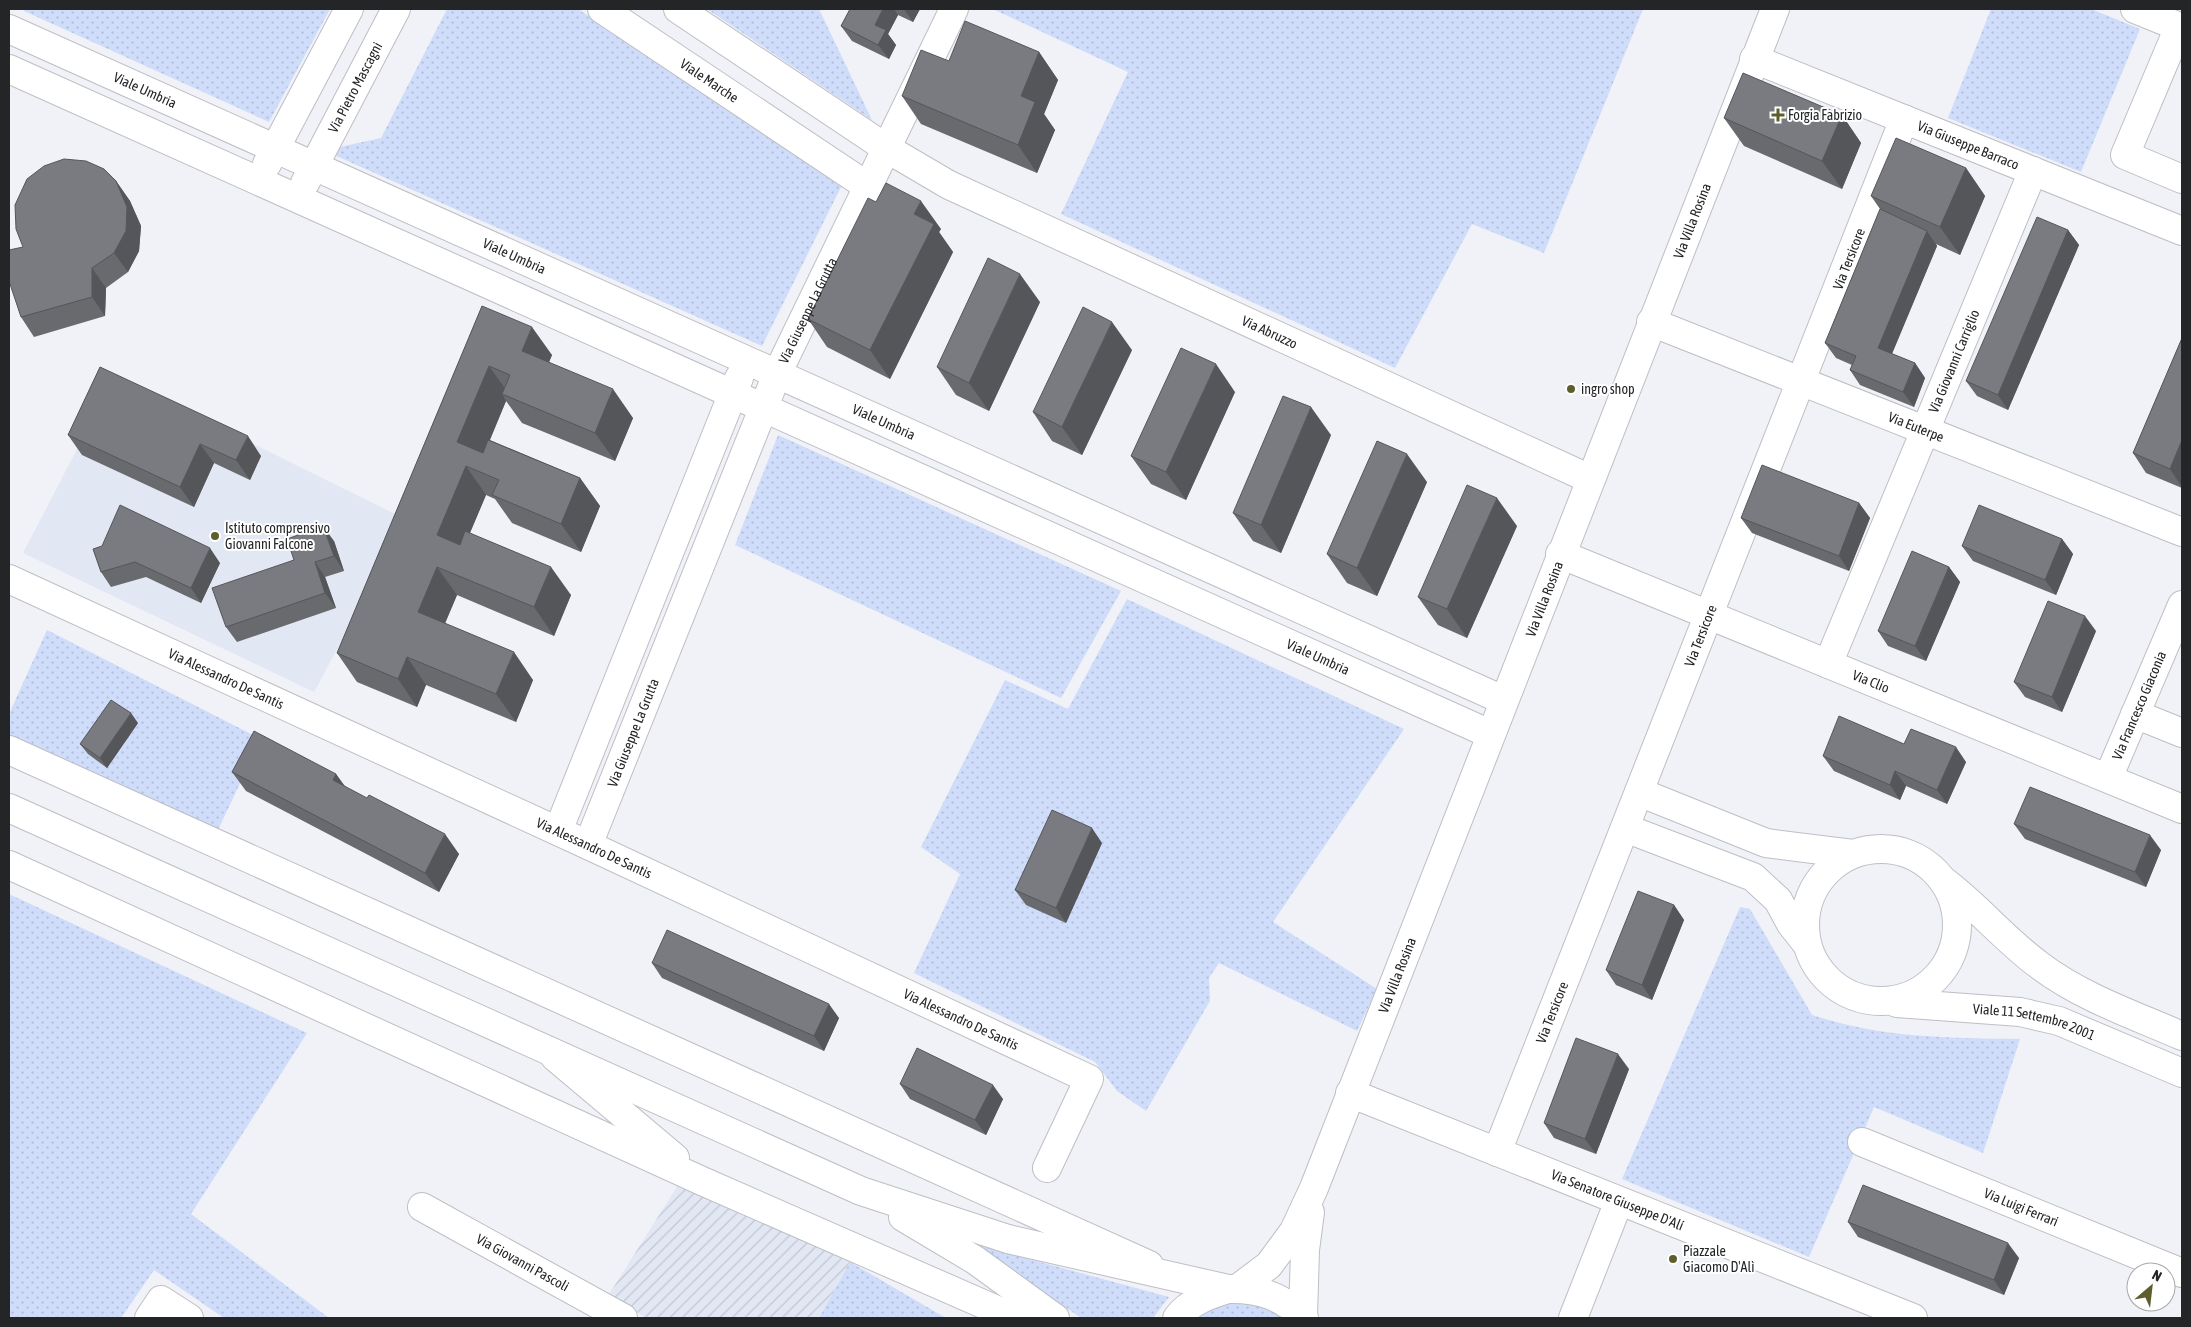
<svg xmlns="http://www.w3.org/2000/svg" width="2191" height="1327" font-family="'Asap Condensed',sans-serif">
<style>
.built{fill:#e2e7f4}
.industrial{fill:url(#industrial-furrows)}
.green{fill:url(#green-dots)}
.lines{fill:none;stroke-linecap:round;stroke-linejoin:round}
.minor-casing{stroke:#bdbfc4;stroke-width:30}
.major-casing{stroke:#bdbfc4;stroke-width:30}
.minor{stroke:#fff;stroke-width:28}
.major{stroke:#fff;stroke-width:28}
.wall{fill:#686a6e}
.shaded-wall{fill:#55565a}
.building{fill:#797b80;stroke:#55565a}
.poi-dot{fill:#5d5e2b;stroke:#fff;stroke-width:2}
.labels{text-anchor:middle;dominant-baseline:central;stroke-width:4;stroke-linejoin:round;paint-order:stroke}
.street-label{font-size:14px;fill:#242527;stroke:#fff}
.poi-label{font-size:14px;fill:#242527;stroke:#fff;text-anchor:start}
</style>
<defs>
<pattern id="industrial-furrows" width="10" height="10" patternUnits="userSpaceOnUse" patternTransform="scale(1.25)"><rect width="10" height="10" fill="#e2e7f4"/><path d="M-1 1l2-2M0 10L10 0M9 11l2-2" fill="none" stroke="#c2c6d1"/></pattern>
<pattern id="green-dots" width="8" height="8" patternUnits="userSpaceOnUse" patternTransform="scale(1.25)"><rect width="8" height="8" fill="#cfdcfa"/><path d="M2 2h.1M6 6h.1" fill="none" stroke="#b2bdd6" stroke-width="1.8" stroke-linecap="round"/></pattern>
</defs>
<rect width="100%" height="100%" fill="#f0f2f8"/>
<polygon class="built" points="112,382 215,425 407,520 314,692 23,553"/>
<polygon class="industrial" points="678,1185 850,1262 819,1318 647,1318 608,1296"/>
<g class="green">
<polygon points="25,9 330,9 269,122 24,11"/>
<polygon points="447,9 578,9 842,185 762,346 332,154 335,148 381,138"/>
<polygon points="707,9 819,9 872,120"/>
<polygon points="993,9 1643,9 1544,253 1472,224 1395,368 1061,214 1128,72"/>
<polygon points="1991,9 2091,9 2140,29 2081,172 1948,118"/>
<polygon points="778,435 1121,591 1061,698 735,545"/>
<polygon points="1127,599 1404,729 1273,922 1377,989 1357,1031 1219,963 1209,978 1210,1001 1146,1111 1117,1091 1095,1062 914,973 960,874 921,847 1005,680 1068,709"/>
<polygon points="47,630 261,739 217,832 9,737 9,714"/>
<polygon points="9,894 307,1033 191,1214 329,1318 224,1318 154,1270 121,1318 9,1318"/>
<path d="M1740,907L1750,909L1812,1015C1882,1038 1948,1038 2020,1039L1983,1153L1874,1107L1809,1257L1622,1179Z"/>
<polygon points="974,1244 1169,1297 1153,1318 1081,1318"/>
<polygon points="850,1262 946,1318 819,1318"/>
<polygon points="1235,1301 1261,1304 1286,1318 1196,1318 1210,1308"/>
</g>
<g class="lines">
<defs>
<g id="minor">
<path id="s1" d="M602,9L867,186"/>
<path id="s2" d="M678,9L886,148L949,185L1590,479"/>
<polyline points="2135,9 2182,28"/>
<polyline points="2179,27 2125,155 2182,179"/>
<path id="s3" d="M9,29L1503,700"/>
<path id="s4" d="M1754,59L2182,231"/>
<path id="s5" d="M9,69L1490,734"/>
<polyline points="267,164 349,9"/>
<path id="s6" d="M305,183L396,9"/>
<path id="s7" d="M1651,322L2182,532"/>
<path id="s8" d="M1560,554L2182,809"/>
<path id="s9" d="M9,579L588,845L1089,1079L1047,1168"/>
<path id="s10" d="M1828,664L2033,171"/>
<polyline points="2135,714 2182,733"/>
<polyline points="9,750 1149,1265"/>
<path id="s11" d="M2108,778L2182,605"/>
<polyline points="1639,792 1766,843 1853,854"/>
<polyline points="1625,828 1753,877 1778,900 1791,924 1806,943"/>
<polyline points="558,831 739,378"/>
<path id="s12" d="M588,845L777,374L954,9"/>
<circle cx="1881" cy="925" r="76"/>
<polyline points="9,865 702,1181 1015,1318"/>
<path d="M1945,882C1978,907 2005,940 2039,965C2081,997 2134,1015 2182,1036"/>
<path id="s13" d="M1897,1003L2020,1012L2059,1021L2182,1073"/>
<polyline points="555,1057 675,1158"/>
<path id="s14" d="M1350,1093L1913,1318"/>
<path id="s15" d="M1862,1142L2182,1273"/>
<path id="s16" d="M1497,1152L1904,119"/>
<path id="s17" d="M422,1207L623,1318"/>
<path id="s18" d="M1237,1289L1269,1265L1294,1231L1314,1188L1775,9"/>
<polyline points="1303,1317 1305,1250 1310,1212"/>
<polyline points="149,1318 161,1300 189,1318"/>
<polyline points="1573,1318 1619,1201"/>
</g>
<g id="major">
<path d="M9,808L861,1191L1008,1239L1228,1289C1258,1288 1283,1296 1304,1318"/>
<polyline points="903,1217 975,1260 1055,1318"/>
<path d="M1177,1318C1190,1301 1209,1295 1228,1289"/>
</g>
</defs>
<use href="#minor" class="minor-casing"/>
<use href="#major" class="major-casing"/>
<use href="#minor" class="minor"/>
<use href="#major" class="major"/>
</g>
<g class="wall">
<polygon points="850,9 920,9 913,22 898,15 888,34 896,45 889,59 852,41 841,26"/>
<polygon points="1039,52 1058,80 1044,114 1055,130 1037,173 921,124 902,96 949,61"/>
<polygon points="1842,115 1861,143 1842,189 1744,146 1724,118"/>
<polygon points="1966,168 1985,196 1960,255 1936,244 1937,246 1892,354 1915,363 1925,378 1914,407 1860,385 1850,370 1852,365 1836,358 1825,343 1880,209 1871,196"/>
<polygon points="116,181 130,201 141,226 139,251 128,272 106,288 105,316 34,337 21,317 23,247"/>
<polygon points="876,202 941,229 939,232 953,252 890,379 827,347 808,319"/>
<polygon points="2068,230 2079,245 2008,410 1977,396 1966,381"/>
<polygon points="1040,302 989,411 956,395 937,367"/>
<polygon points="482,306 552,355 549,362 633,418 615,461 522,423 506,401 490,440 580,478 600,506 581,552 512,523 495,499 486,495 470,533 571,595 554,636 457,595 445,623 533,680 516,722 426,685 417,707 357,682 337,653"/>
<polygon points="2182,338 2182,488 2146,473 2133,453"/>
<polygon points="1132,350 1082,455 1052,441 1033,412"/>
<polygon points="100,367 261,456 250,480 214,463 194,507 82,455 68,435"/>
<polygon points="1235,392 1186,500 1151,484 1131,456"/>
<polygon points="1331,435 1281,553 1253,541 1233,513"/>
<polygon points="1427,482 1377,596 1347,583 1327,554"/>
<polygon points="1859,503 1870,518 1849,571 1752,533 1741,518"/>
<polygon points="1517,526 1467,638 1438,625 1418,597"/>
<polygon points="2062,539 2073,554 2056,595 1973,561 1962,546"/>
<polygon points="334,541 344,571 325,577 336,608 237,642 226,627 294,560"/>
<polygon points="93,549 220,563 201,603 146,577 111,587 101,572"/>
<polygon points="1949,567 1960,582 1926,661 1888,646 1878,631"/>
<polygon points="2096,631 2062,712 2025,697 2014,682"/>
<polygon points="138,723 107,768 88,754 80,744"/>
<polygon points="1904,744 1966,762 1947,804 1906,786 1900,800 1834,771 1823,756"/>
<polygon points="232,772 336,774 344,786 459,854 439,892 246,791"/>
<polygon points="2014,824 2161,850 2146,887 2025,839"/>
<polygon points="1102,843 1066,923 1026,905 1015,890"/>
<polygon points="1674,905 1684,920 1652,1000 1616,985 1606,970"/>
<polygon points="652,963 839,1018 824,1051 662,978"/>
<polygon points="1629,1069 1596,1154 1554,1138 1544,1123"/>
<polygon points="900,1084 1003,1099 986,1135 910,1099"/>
<polygon points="1848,1222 2019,1258 2004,1295 1858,1237"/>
</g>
<g class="shaded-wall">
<polygon points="883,9 894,9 898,15 888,34 896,45 889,59 878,45 875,25"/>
<polygon points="904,9 920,9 913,22"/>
<polygon points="1039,52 1058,80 1044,114 1055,130 1037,173 1018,145 1021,96"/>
<polygon points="1842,115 1861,143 1842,189 1822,161"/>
<polygon points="1966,168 1985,196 1960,255 1940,227"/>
<polygon points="116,181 130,201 141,226 139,251 128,272 114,253"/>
<polygon points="921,201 941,229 939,232 953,252 890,379 870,350 914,214"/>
<polygon points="2068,230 2079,245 2008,410 1998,395"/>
<polygon points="1927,231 1937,246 1888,363 1878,348"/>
<polygon points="92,268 106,288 105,316 92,297"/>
<polygon points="1020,274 1040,302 989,411 969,383"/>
<polygon points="1112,322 1132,350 1082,455 1062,427"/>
<polygon points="532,327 552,355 542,379 522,351"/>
<polygon points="1915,363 1925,378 1914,407 1903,392"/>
<polygon points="1216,364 1235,392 1186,500 1166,472"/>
<polygon points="489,366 509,394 502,394 506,401 477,470 457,442"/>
<polygon points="613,389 633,418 615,461 595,433"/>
<polygon points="1311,407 1331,435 1281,553 1261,525"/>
<polygon points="248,436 261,456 250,480 236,460"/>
<polygon points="2182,440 2182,487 2170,469"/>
<polygon points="200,444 214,463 194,507 180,487"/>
<polygon points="1407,454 1427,482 1377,596 1357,568"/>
<polygon points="466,466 486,495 457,563 437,535"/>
<polygon points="580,478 600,506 581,552 561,524"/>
<polygon points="1497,498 1517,526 1467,638 1447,609"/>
<polygon points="1859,503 1870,518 1849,571 1839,556"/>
<polygon points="323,526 334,541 344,571 334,556"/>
<polygon points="2062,539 2073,554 2056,595 2045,580"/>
<polygon points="210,548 220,563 201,603 191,588"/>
<polygon points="315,562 325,577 336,608 325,593"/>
<polygon points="437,567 457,595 438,640 418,612"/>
<polygon points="551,567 571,595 554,636 534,607"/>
<polygon points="1949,567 1960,582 1926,661 1915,646"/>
<polygon points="2085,616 2096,631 2062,712 2052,697"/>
<polygon points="514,652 533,680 516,722 496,694"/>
<polygon points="407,657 426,685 417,707 398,679"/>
<polygon points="131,713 138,723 107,768 100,758"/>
<polygon points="1956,747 1966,762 1947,804 1937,790"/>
<polygon points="1895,771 1906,786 1900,800 1890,785"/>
<polygon points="336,774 350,793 333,780"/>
<polygon points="1092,828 1102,843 1066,923 1056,908"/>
<polygon points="445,834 459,854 439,892 425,873"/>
<polygon points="2150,835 2161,850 2146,887 2135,872"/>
<polygon points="1674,905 1684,920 1652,1000 1642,985"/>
<polygon points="829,1004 839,1018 824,1051 814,1036"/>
<polygon points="1618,1054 1629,1069 1596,1154 1585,1139"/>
<polygon points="993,1085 1003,1099 986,1135 975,1120"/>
<polygon points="2008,1243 2019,1258 2004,1295 1994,1280"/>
</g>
<g class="building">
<polygon points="850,9 883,9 875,25 886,30 878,45 841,26"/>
<polygon points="965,21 1039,52 1021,96 1035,102 1018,145 902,96 921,50 949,61"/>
<polygon points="1743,73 1842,115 1822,161 1724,118"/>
<polygon points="1896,138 1966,168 1940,227 1871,196"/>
<polygon points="64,159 86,161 104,169 116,181 127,207 126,231 114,253 92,268 92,297 21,317 9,281 9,250 23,247 16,229 15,205 27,179 44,166"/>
<polygon points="886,183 921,201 914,214 934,224 870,350 808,319 868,198 876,202"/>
<polygon points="1880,209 1927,231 1878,348 1915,363 1903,392 1850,370 1856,356 1825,343"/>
<polygon points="2037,217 2068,230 1998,395 1966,381"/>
<polygon points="988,258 1020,274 969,383 937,367"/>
<polygon points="482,306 532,327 522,351 613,389 595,433 502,394 510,375 489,366 457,442 483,453 488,440 580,478 561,524 492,495 499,480 466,466 437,535 460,545 465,531 551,567 534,607 437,567 418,612 514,652 496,694 407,657 398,679 337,653"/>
<polygon points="1083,307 1112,322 1062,427 1033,412"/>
<polygon points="2182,338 2182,440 2170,469 2133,453"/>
<polygon points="1181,348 1216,364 1166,472 1131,456"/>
<polygon points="100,367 248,436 236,460 200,444 180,487 68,435"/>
<polygon points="1283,396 1311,407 1261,525 1233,513"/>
<polygon points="1377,441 1407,454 1357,568 1327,554"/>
<polygon points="1762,465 1859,503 1839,556 1741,518"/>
<polygon points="1467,485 1497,498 1447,609 1418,597"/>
<polygon points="120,505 210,548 191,588 135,562 101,572 93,549 102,546"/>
<polygon points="1979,505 2062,539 2045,580 1962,546"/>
<polygon points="323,526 334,556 315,562 325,593 226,627 212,588 294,560 287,539"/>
<polygon points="1912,551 1949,567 1915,646 1878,631"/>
<polygon points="2048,601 2085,616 2052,697 2014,682"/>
<polygon points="111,700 131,713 100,758 80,744"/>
<polygon points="1839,716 1904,744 1911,729 1956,747 1937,790 1895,771 1890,785 1823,756"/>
<polygon points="254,731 336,774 333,780 367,798 369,795 445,834 425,873 232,772"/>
<polygon points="2030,787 2150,835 2135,872 2014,824"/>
<polygon points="1052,810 1092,828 1056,908 1015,890"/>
<polygon points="1638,891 1674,905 1642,985 1606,970"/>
<polygon points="667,930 829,1004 814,1036 652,963"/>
<polygon points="1576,1038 1618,1054 1585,1139 1544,1123"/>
<polygon points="917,1048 993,1085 975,1120 900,1084"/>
<polygon points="1863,1185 2008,1243 1994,1280 1848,1222"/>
</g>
<g class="poi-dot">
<path d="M1775.5 107.5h5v5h5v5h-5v5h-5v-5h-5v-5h5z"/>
<circle cx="1571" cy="389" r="5"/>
<circle cx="215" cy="536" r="5"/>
<circle cx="1673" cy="1259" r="5"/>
</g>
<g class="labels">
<g class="street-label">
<text stroke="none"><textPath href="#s1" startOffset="129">Viale Marche</textPath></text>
<text stroke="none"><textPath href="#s6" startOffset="108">Via Pietro Mascagni</textPath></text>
<text stroke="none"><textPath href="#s3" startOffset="149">Viale Umbria</textPath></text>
<text stroke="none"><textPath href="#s4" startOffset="231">Via Giuseppe Barraco</textPath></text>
<text stroke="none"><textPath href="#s18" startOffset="1168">Via Villa Rosina</textPath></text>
<text stroke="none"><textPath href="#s3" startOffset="554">Viale Umbria</textPath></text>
<text stroke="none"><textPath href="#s16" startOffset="960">Via Tersicore</textPath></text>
<text stroke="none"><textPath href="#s12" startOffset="578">Via Giuseppe La Grutta</textPath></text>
<text stroke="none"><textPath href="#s2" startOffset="676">Via Abruzzo</textPath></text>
<text stroke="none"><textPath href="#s10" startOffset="328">Via Giovanni Carriglio</textPath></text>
<text stroke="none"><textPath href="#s3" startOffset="959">Viale Umbria</textPath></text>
<text stroke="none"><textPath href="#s7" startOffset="285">Via Euterpe</textPath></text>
<text stroke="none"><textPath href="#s18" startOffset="762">Via Villa Rosina</textPath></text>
<text stroke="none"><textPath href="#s16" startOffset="555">Via Tersicore</textPath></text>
<text stroke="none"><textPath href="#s5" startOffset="1435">Viale Umbria</textPath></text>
<text stroke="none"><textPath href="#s9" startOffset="239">Via Alessandro De Santis</textPath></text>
<text stroke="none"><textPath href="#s8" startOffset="336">Via Clio</textPath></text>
<text stroke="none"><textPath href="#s11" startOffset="79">Via Francesco Giaconia</textPath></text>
<text stroke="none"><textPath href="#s12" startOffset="121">Via Giuseppe La Grutta</textPath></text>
<text stroke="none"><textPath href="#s9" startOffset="644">Via Alessandro De Santis</textPath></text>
<text stroke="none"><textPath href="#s18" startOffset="358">Via Villa Rosina</textPath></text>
<text stroke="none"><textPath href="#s16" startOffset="150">Via Tersicore</textPath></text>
<text stroke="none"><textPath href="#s9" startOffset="1049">Via Alessandro De Santis</textPath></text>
<text stroke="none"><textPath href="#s13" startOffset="139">Viale 11 Settembre 2001</textPath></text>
<text stroke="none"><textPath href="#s14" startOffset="288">Via Senatore Giuseppe D'Alí</textPath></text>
<text stroke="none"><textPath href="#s15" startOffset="172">Via Luigi Ferrari</textPath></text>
<text stroke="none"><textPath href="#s17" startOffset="115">Via Giovanni Pascoli</textPath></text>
</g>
<g class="poi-label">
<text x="1788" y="115">Forgia Fabrizio</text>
<text x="1581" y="389">ingro shop</text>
<text x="225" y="528">Istituto comprensivo<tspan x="225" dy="16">Giovanni Falcone</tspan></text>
<text x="1683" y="1251">Piazzale<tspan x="1683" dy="16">Giacomo D'Alì</tspan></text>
</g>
</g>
<rect width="2191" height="1327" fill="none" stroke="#242527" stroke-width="20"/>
<g transform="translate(2151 1287) rotate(28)"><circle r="24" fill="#ffffff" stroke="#a7a8a9"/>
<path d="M0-4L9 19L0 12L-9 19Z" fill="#5d5e2b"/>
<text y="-8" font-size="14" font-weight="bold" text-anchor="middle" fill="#242527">N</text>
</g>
</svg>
